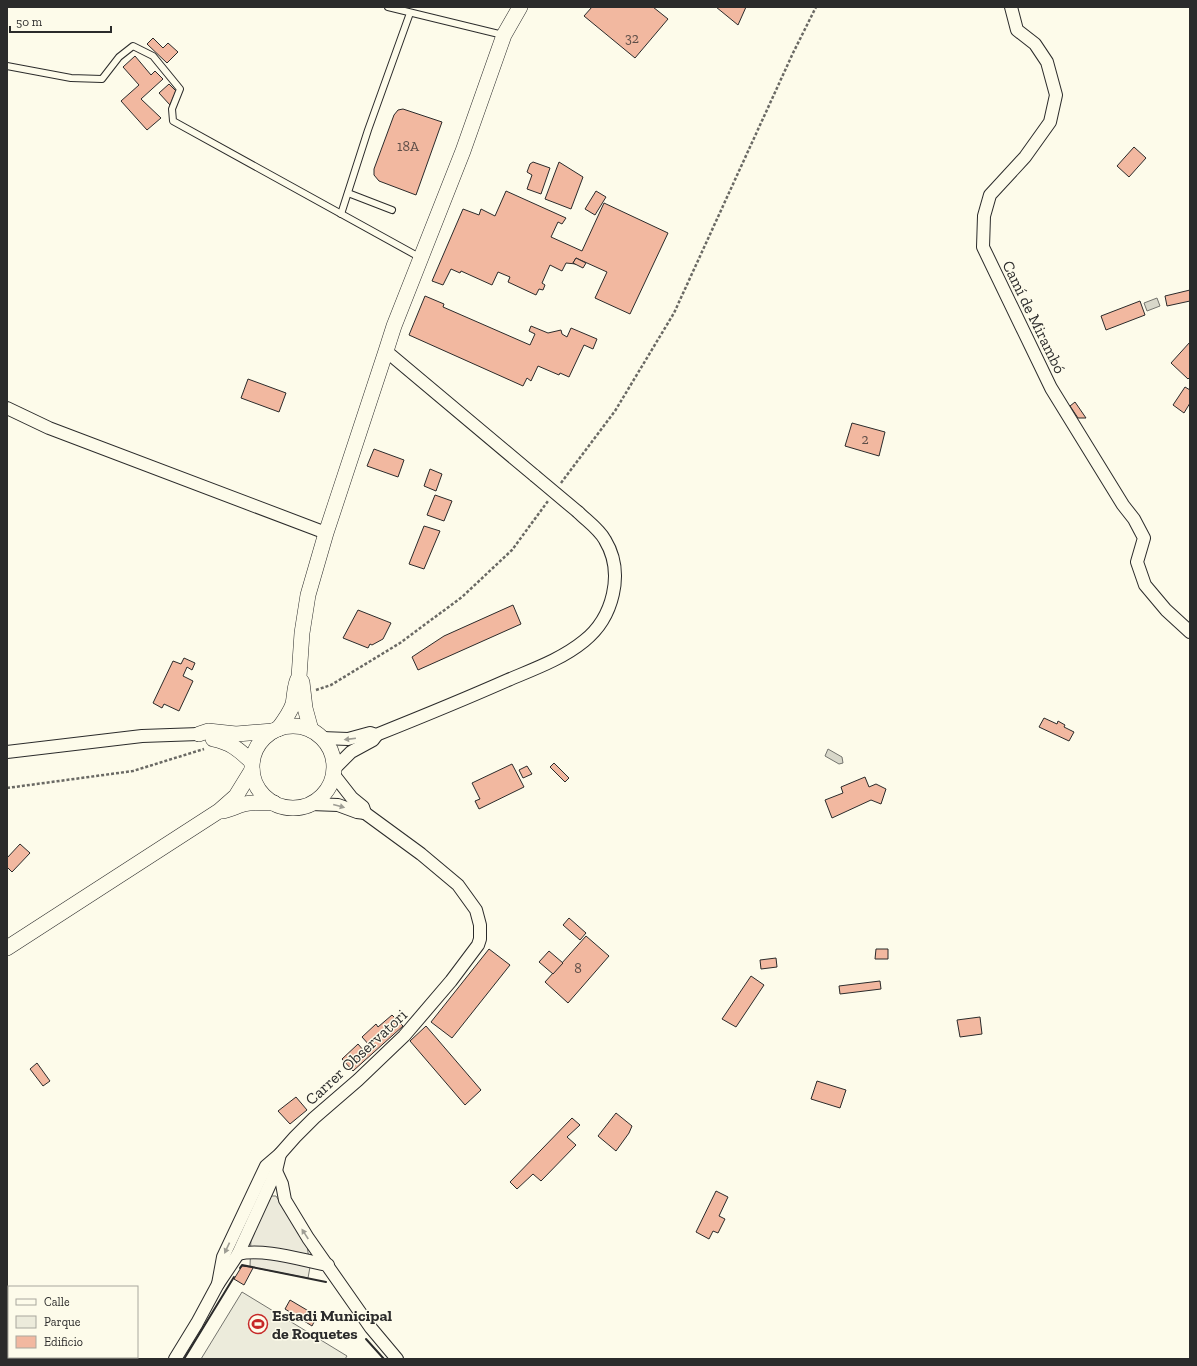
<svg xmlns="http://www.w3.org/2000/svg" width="1197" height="1366" font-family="'Zilla Slab',serif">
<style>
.green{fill:#ecebdb;stroke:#74746e}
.parking{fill:#eceadb;stroke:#74746e}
.water{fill:#d8d7c9;stroke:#74746e}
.building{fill:#f2b8a0;stroke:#2b2b2b}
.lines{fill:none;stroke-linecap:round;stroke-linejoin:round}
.service-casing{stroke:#2b2b2b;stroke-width:8}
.minor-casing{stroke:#2b2b2b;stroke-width:14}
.tertiary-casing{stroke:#2b2b2b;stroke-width:16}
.path{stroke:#6a6964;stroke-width:2.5;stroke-dasharray:3 2;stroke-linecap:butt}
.service{stroke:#fdfbea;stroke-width:6}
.minor{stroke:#fdfbea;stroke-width:12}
.tertiary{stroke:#fdfbea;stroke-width:15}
.minor-bridge-casing{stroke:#2b2b2b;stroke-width:14;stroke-linecap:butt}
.minor-bridge{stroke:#fdfbea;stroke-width:12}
.wall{stroke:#2b2b2b;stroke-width:2}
.oneway{fill:#9e9d94}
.labels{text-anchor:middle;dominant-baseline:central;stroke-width:3;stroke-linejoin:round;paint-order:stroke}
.number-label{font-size:14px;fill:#5d4e48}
.street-label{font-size:16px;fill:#2b2b2b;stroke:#fdfbea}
.poi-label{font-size:16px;font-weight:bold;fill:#2b2b2b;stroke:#fdfbea;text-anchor:start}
</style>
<rect width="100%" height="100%" fill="#fdfbea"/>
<polygon class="green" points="242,1292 347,1356 345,1359 201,1359"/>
<polygon class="parking" points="270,1196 276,1196 307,1245 310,1267 308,1278 250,1267 251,1237"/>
<g class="water">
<polygon points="1157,298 1160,306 1147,311 1144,303"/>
<polygon points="828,749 842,757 843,763 839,764 825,756"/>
</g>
<g class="building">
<polygon points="592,7 653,7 668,19 635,58 584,16"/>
<polygon points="716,7 746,7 738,25"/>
<polygon points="153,38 163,48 168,43 178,52 167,63 147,44"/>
<polygon points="135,56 151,75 155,71 163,79 141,99 161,118 147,130 121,101 139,85 123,67"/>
<polygon points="169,84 176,91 170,105 159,93"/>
<polygon points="403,109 442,122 416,195 379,181 374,175 374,169 394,115 398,110"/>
<polygon points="1134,147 1146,158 1129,177 1117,166"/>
<polygon points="533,162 550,168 541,194 527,189 532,175 527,172 530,164"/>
<polygon points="559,162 583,177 571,209 545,199"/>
<polygon points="506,191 566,218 562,224 558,222 551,237 582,251 604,203 668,233 630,314 595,298 607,272 576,258 573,263 576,264 566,263 562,271 550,265 542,283 545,285 543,290 539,289 536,295 508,282 510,277 498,272 492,285 461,271 460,273 451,269 443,285 432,281 463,209 479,215 481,209 495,216"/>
<polygon points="596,191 606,197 595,215 585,209"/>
<polygon points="576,258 586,263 583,268 573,263"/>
<polygon points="1190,290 1190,301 1167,306 1165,296"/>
<polygon points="425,296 444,304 443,307 530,345 535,334 529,331 531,326 548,333 561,330 562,334 567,337 571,328 597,339 593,349 584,345 569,377 560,373 559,375 538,366 531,381 527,378 523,386 409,335"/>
<polygon points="1140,301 1145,315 1106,330 1101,316"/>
<polygon points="1190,342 1190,377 1188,379 1171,363"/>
<polygon points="248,379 286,393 279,412 241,398"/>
<polygon points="1185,387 1190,390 1190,403 1184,413 1173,405"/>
<polygon points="1075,402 1086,418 1078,418 1070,406"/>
<polygon points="852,423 885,432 879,456 845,446"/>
<polygon points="374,449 404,460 398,477 367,466"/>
<polygon points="430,469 442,474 436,491 424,486"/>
<polygon points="435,495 452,501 444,521 427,515"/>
<polygon points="424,526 440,531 424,569 409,564"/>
<polygon points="513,605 521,624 418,670 412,657 444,636"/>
<polygon points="358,610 391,623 383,639 372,645 370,644 368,648 343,638"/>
<polygon points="184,658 195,663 192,670 187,667 183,676 193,681 179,711 164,704 162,708 153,703 173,661 181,664"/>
<polygon points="1044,718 1057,724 1058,721 1065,725 1064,727 1074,732 1069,741 1039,727"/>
<polygon points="554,763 569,778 565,782 550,767"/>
<polygon points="512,764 524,787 479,809 475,801 480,799 472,783"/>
<polygon points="527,766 532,774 523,778 519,770"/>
<polygon points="865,777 869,787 876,784 886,789 881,804 871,800 832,818 825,800 843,793 841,787"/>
<polygon points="20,844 30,853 12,872 7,867 7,858"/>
<polygon points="569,918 586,933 580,940 563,925"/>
<polygon points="586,936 609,956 568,1003 545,982"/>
<polygon points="489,949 510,965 452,1038 431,1022"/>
<polygon points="876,949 888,949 888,959 875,959"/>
<polygon points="549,951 563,963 553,974 539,962"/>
<polygon points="776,958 777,967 761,969 760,960"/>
<polygon points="751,976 764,985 736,1027 722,1019"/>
<polygon points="880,981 881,989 840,994 839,986"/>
<polygon points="392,1015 403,1026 353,1071 342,1059 358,1044 364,1051 370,1046 362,1037 376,1024 378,1027"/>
<polygon points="980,1017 982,1034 960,1037 957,1020"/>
<polygon points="426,1026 481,1090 465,1105 410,1041"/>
<polygon points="37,1063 50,1081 43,1086 30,1069"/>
<polygon points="817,1081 846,1090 840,1108 811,1099"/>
<polygon points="296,1097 307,1110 290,1124 278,1111"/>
<polygon points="616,1113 632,1126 629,1133 616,1151 598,1136"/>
<polygon points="572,1118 580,1125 567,1137 576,1145 541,1181 533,1174 517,1189 510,1182"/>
<polygon points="716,1191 728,1197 719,1216 725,1219 718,1233 713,1231 709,1239 696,1232"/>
<polygon points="242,1266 250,1267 253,1268 244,1285 234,1279"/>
<polygon points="290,1300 317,1316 312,1326 285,1309"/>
<polygon points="9,1346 9,1357 19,1357 16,1359 7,1359 7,1348"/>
</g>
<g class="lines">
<defs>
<g id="service">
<polyline points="388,7 503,35"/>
<polyline points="7,66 71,78 102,79 119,57 133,46 153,56 180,89 172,109 173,121 421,258"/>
<polyline points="348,193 392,210"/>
<polyline points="341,214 368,130 410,13"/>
</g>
<g id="minor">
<polyline points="1011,7 1017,30 1035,44 1047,62 1056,95 1050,122 1025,157 990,195 984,216 983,247 1051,388 1123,505 1134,519 1144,538 1137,562 1145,585 1166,610 1190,632"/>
<polyline points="386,351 535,476"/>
<polyline points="7,408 49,428 326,533"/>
<path d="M322,738L348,739L370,733L376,735C421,717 465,699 508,680C534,669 562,659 584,641C613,618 625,573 605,540C599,529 587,521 578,512"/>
<polyline points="7,752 142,736 199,734"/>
<polyline points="334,769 351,752 373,740 376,736"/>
<polyline points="334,775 352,798 363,807 365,813"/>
<polyline points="311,804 338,805 357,812 365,813"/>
<polyline points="276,1171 282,1184 285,1200 308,1238 371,1328 397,1359"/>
<path d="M238,1254C264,1248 301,1260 328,1265"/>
<polyline points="218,1284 223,1257 266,1166 280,1154 295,1137 314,1118 358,1080 404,1036 451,981 478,945 480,939 480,925 476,910 458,885 421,854 365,813"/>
<polyline points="175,1359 197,1323 218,1284 238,1254 276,1171 280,1154"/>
</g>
<g id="tertiary">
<polyline points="302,682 305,708 311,730"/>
<circle cx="293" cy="767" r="41"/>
<path d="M278,729C284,721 290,713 293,704C295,695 294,685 299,677L302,633L308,595L326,533L386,351L394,326L463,151L504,35L520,7"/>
<polyline points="199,734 208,731 236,734 273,731"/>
<path d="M213,739C232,743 239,750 252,762"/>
<path d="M222,811C230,810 236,806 244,804C254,802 264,803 274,803"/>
<polyline points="7,948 219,811 236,796 252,770"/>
</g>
</defs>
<use href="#service" class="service-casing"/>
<use href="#minor" class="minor-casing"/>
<use href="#tertiary" class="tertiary-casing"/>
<g class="path">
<polyline points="561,483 615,411 674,313 793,53 816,7"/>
<polyline points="316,690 331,685 400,643 462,597 512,550 548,501"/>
<polyline points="7,788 133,771 204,749"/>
</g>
<use href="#service" class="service"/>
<use href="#minor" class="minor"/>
<use href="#tertiary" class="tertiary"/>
<defs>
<polyline id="minor-bridge" points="535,476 578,512"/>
</defs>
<use href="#minor-bridge" class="minor-bridge-casing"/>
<use href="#minor-bridge" class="minor-bridge"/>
<g class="wall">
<polyline points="240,1268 242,1265 326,1282"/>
<polyline points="366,1339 384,1359"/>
<polyline points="184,1359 234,1277"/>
</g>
</g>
<defs><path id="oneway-solid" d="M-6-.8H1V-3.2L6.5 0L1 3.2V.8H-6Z"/></defs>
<g class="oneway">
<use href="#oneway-solid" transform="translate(350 739) rotate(173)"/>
<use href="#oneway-solid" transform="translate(339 806) rotate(15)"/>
<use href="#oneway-solid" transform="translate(305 1234) rotate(-123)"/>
<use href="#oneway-solid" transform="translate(227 1248) rotate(115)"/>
</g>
<defs>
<symbol id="stadium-ring" viewBox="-11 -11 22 22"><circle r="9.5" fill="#fdfbea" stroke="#c62828" stroke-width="1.5"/><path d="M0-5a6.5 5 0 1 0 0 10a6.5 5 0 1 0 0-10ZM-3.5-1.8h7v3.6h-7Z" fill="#c62828"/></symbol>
</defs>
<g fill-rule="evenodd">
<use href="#stadium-ring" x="247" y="1313" width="22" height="22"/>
</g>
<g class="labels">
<g class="number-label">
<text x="632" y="38">32</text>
<text x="408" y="146">18A</text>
<text x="865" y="439">2</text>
<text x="578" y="968">8</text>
</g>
<g class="street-label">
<text transform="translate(1034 317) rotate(64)">Camí de Mirambó</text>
<text transform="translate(356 1057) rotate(-43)">Carrer Observatori</text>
</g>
<g class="poi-label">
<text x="272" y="1315">Estadi Municipal<tspan x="272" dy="18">de Roquetes</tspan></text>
</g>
</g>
<rect width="1197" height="1366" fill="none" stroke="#2b2b2b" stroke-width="16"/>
<rect x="8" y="1286" width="130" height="72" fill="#fdfbea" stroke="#a9a89e"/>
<rect x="16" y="1299" width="20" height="6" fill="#fdfbea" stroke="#a9a89e"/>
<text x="44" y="1306" font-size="12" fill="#2b2b2b">Calle</text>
<rect x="16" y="1316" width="20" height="12" fill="#ecebdb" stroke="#a9a89e"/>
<text x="44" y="1326" font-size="12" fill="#2b2b2b">Parque</text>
<rect x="16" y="1336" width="20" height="12" fill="#f2b8a0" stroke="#a9a89e"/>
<text x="44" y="1346" font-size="12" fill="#2b2b2b">Edificio</text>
<path d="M10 26v6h101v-6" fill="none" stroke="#2b2b2b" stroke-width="2"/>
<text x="16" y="26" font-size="12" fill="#2b2b2b" stroke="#fdfbea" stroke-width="3" paint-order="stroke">50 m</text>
</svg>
